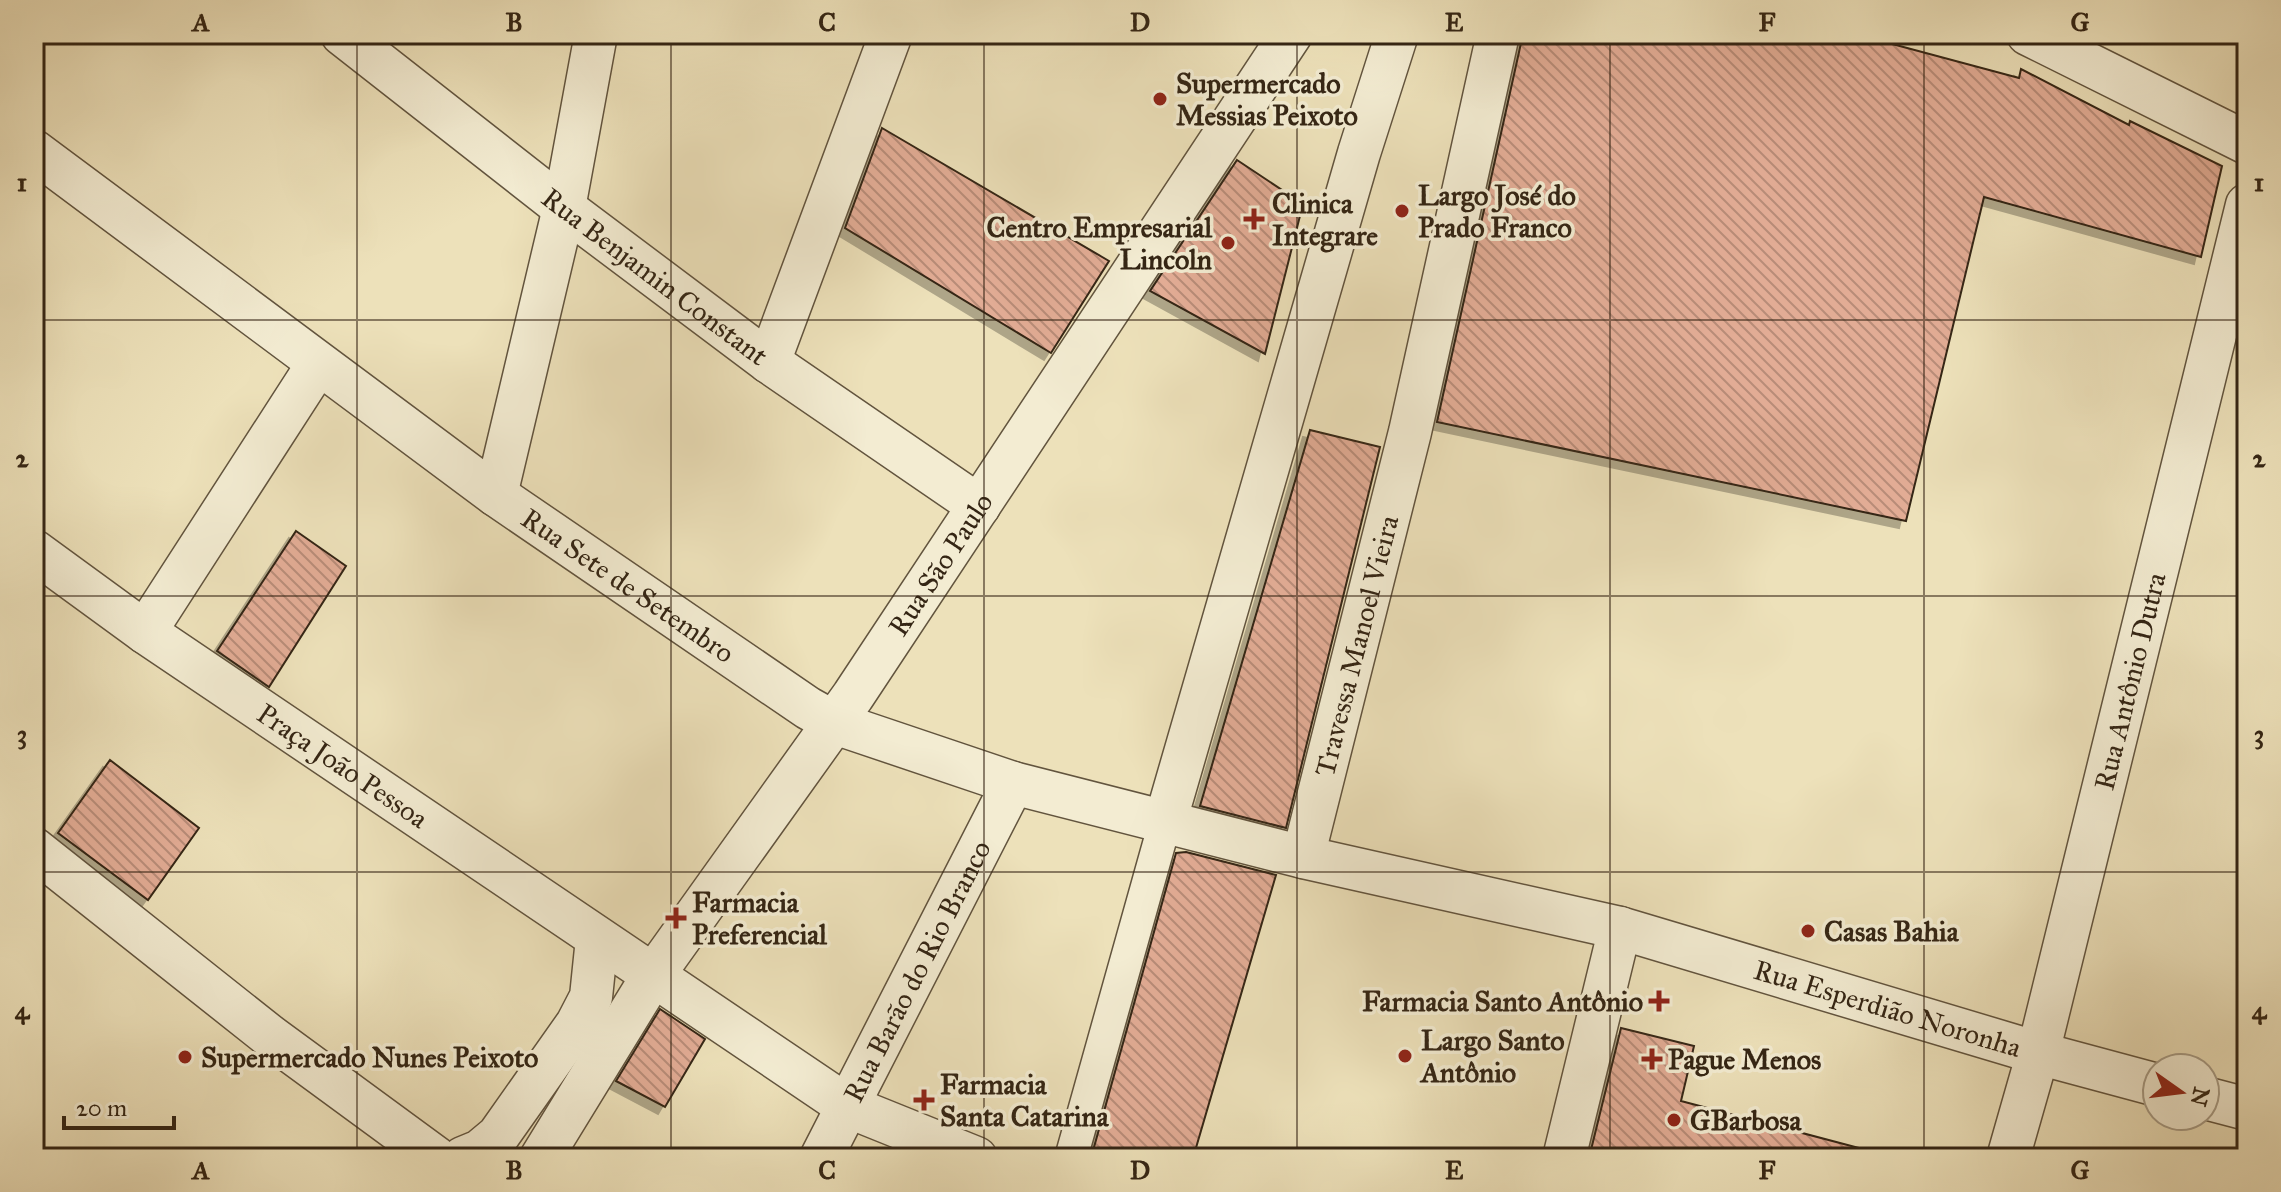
<svg xmlns="http://www.w3.org/2000/svg" width="2281" height="1192" font-family="'IM FELL Great Primer',serif">
<style>
.building{fill:url(#building-back-hatch);stroke:#342514;stroke-width:2;filter:url(#shadow)}
.lines{fill:none;stroke-linecap:round;stroke-linejoin:round}
.pedestrian-casing{stroke:#62543e;stroke-width:35}
.minor-casing{stroke:#62543e;stroke-width:45}
.pedestrian{stroke:#f3ecd2;stroke-width:32}
.minor{stroke:#f3ecd2;stroke-width:42}
.grid{fill:none;stroke:#342514;stroke-width:2;stroke-opacity:0.55}
.poi-dot{fill:#8f2418;stroke:#f3ecd2;stroke-width:3}
.labels{text-anchor:middle;dominant-baseline:central;stroke-width:7;stroke-linejoin:round;paint-order:stroke}
.poi-label{font-size:28px;font-weight:bold;fill:#342514;stroke:#f3ecd2;text-anchor:start}
.street-label{font-size:28px;fill:#342514;stroke:#f3ecd2}
.neatline{fill:none;stroke:#342514;stroke-width:3}
.grid-label{font-size:26px;text-anchor:middle;font-weight:bold;fill:#342514}
</style>
<defs>
<pattern id="building-back-hatch" width="6" height="6" patternUnits="userSpaceOnUse" patternTransform="scale(2)"><rect width="6" height="6" fill="#e2ac95"/><path d="M-1 5l2 2M0 0l6 6M5-1l2 2" fill="none" stroke="#b88c78"/></pattern>
<filter id="shadow"><feDropShadow dx="-7" dy="7" stdDeviation="0" flood-color="#0004"/></filter>
</defs>
<rect width="100%" height="100%" fill="#ede1ba"/>
<filter id="stains"><feTurbulence type="fractalNoise" baseFrequency=".0025" numOctaves="4"/><feColorMatrix values="0 0 0 0 .2 0 0 0 0 .09 0 0 0 0 .02 0 0 0 .5 -.17"/></filter>
<radialGradient id="worn" r=".72"><stop offset=".6" stop-color="#630" stop-opacity="0"/><stop offset="1" stop-color="#630" stop-opacity=".3"/></radialGradient>
<g class="building">
<polygon points="1523,34 1855,34 2019,78 2021,69 2129,125 2130,121 2222,166 2201,257 1984,197 1906,521 1437,422"/>
<polygon points="882,128 1109,261 1051,353 845,228"/>
<polygon points="1237,160 1303,204 1265,354 1150,291"/>
<polygon points="1310,430 1380,447 1286,828 1200,806"/>
<polygon points="296,531 346,566 269,687 217,651"/>
<polygon points="110,760 199,828 148,900 58,833"/>
<polygon points="1186,852 1276,875 1193,1158 1091,1158 1176,853"/>
<polygon points="660,1009 705,1039 665,1107 616,1081"/>
<polygon points="1621,1028 1694,1046 1681,1101 1859,1148 1858,1158 1589,1158"/>
</g>
<g class="lines">
<defs>
<polyline id="pedestrian" points="1071,1158 1166,819"/>
<g id="minor">
<path id="s1" d="M342,34L564,208L769,362L979,506"/>
<polyline points="2028,34 2247,143"/>
<path id="s2" d="M34,151L496,495L808,708L835,723L1013,783L1303,857L1620,928L2038,1053L2157,1085"/>
<polyline points="769,362 891,34"/>
<polyline points="496,495 564,208 596,34"/>
<path id="s3" d="M34,551L145,632L847,1106L976,1158"/>
<polyline points="145,632 318,364"/>
<polyline points="1166,819 1359,153 1397,34"/>
<polyline points="34,849 271,1037 436,1158"/>
<path id="s4" d="M1303,857L1410,432L1498,34"/>
<polyline points="2205,1098 2247,1109"/>
<polyline points="463,1158 480,1151 498,1136 577,1024 591,997 597,939"/>
<path id="s5" d="M541,1158L652,977L853,696L1291,34"/>
<path id="s6" d="M821,1158L1013,783"/>
<polyline points="1564,1158 1620,928"/>
<path id="s7" d="M2008,1158L2038,1053L2247,205"/>
</g>
</defs>
<use href="#pedestrian" class="pedestrian-casing"/>
<use href="#minor" class="minor-casing"/>
<use href="#pedestrian" class="pedestrian"/>
<use href="#minor" class="minor"/>
</g>
<path class="grid" d="M357,34V1158M671,34V1158M984,34V1158M1297,34V1158M1610,34V1158M1924,34V1158M34,320H2247M34,596H2247M34,872H2247"/>
<g class="poi-dot">
<circle cx="1160" cy="99" r="8"/>
<circle cx="1402" cy="211" r="8"/>
<path d="M1250 207h8v8h8v8h-8v8h-8v-8h-8v-8h8z"/>
<circle cx="1228" cy="243" r="8"/>
<path d="M672 906h8v8h8v8h-8v8h-8v-8h-8v-8h8z"/>
<circle cx="1808" cy="931" r="8"/>
<path d="M1655 989h8v8h8v8h-8v8h-8v-8h-8v-8h8z"/>
<circle cx="1405" cy="1056" r="8"/>
<circle cx="185" cy="1057" r="8"/>
<path d="M1648 1047h8v8h8v8h-8v8h-8v-8h-8v-8h8z"/>
<path d="M920 1088h8v8h8v8h-8v8h-8v-8h-8v-8h8z"/>
<circle cx="1674" cy="1120" r="8"/>
</g>
<g class="labels">
<g class="poi-label">
<text x="1176" y="83">Supermercado<tspan x="1176" dy="32">Messias Peixoto</tspan></text>
<text x="1418" y="195">Largo José do<tspan x="1418" dy="32">Prado Franco</tspan></text>
<text x="1272" y="203">Clinica<tspan x="1272" dy="32">Integrare</tspan></text>
<text x="1212" y="227" text-anchor="end">Centro Empresarial<tspan x="1212" dy="32">Lincoln</tspan></text>
<text x="692" y="902">Farmacia<tspan x="692" dy="32">Preferencial</tspan></text>
<text x="1824" y="931">Casas Bahia</text>
<text x="1643" y="1001" text-anchor="end">Farmacia Santo Antônio</text>
<text x="1421" y="1040">Largo Santo<tspan x="1421" dy="32">Antônio</tspan></text>
<text x="201" y="1057">Supermercado Nunes Peixoto</text>
<text x="1668" y="1059">Pague Menos</text>
<text x="940" y="1084">Farmacia<tspan x="940" dy="32">Santa Catarina</tspan></text>
<text x="1690" y="1120">GBarbosa</text>
</g>
<g class="street-label">
<text stroke="none"><textPath href="#s1" startOffset="396">Rua Benjamin Constant</textPath></text>
<text stroke="none"><textPath href="#s5" startOffset="716">Rua São Paulo</textPath></text>
<text stroke="none"><textPath href="#s2" startOffset="736">Rua Sete de Setembro</textPath></text>
<text stroke="none"><textPath href="#s4" startOffset="218">Travessa Manoel Vieira</textPath></text>
<text stroke="none"><textPath href="#s7" startOffset="492">Rua Antônio Dutra</textPath></text>
<text stroke="none"><textPath href="#s3" startOffset="376">Praça João Pessoa</textPath></text>
<text stroke="none"><textPath href="#s6" startOffset="210">Rua Barão do Rio Branco</textPath></text>
<text stroke="none"><textPath href="#s2" startOffset="2076">Rua Esperdião Noronha</textPath></text>
</g>
</g>
<rect width="2281" height="1192" fill="none" stroke="#ede1ba" stroke-width="88"/>
<g transform="translate(2181 1092) rotate(104)"><circle r="38" fill="#f3ecd2" stroke="#a79c86" stroke-width="2"/>
<path d="M0-6L14 30L0 20L-14 30Z" fill="#8f2418"/>
<text y="-12" font-size="22" font-weight="bold" text-anchor="middle" fill="#342514">N</text>
</g>
<path d="M64 1116v12h110v-12" fill="none" stroke="#342514" stroke-width="4"/>
<text x="76" y="1116" font-size="24" fill="#342514" stroke="#f3ecd2" stroke-width="6" paint-order="stroke">20 m</text>
<rect x="44" y="44" width="2193" height="1104" class="neatline"/>
<g class="grid-label">
<text x="201" y="31">A</text>
<text x="514" y="31">B</text>
<text x="827" y="31">C</text>
<text x="1140" y="31">D</text>
<text x="1454" y="31">E</text>
<text x="1767" y="31">F</text>
<text x="2080" y="31">G</text>
<text x="22" y="191">1</text>
<text x="2259" y="191">1</text>
<text x="22" y="467">2</text>
<text x="2259" y="467">2</text>
<text x="22" y="743">3</text>
<text x="2259" y="743">3</text>
<text x="22" y="1019">4</text>
<text x="2259" y="1019">4</text>
<text x="201" y="1179">A</text>
<text x="514" y="1179">B</text>
<text x="827" y="1179">C</text>
<text x="1140" y="1179">D</text>
<text x="1454" y="1179">E</text>
<text x="1767" y="1179">F</text>
<text x="2080" y="1179">G</text>
</g>
<rect width="100%" height="100%" filter="url(#stains)"/>
<rect width="100%" height="100%" fill="url(#worn)"/>
</svg>
